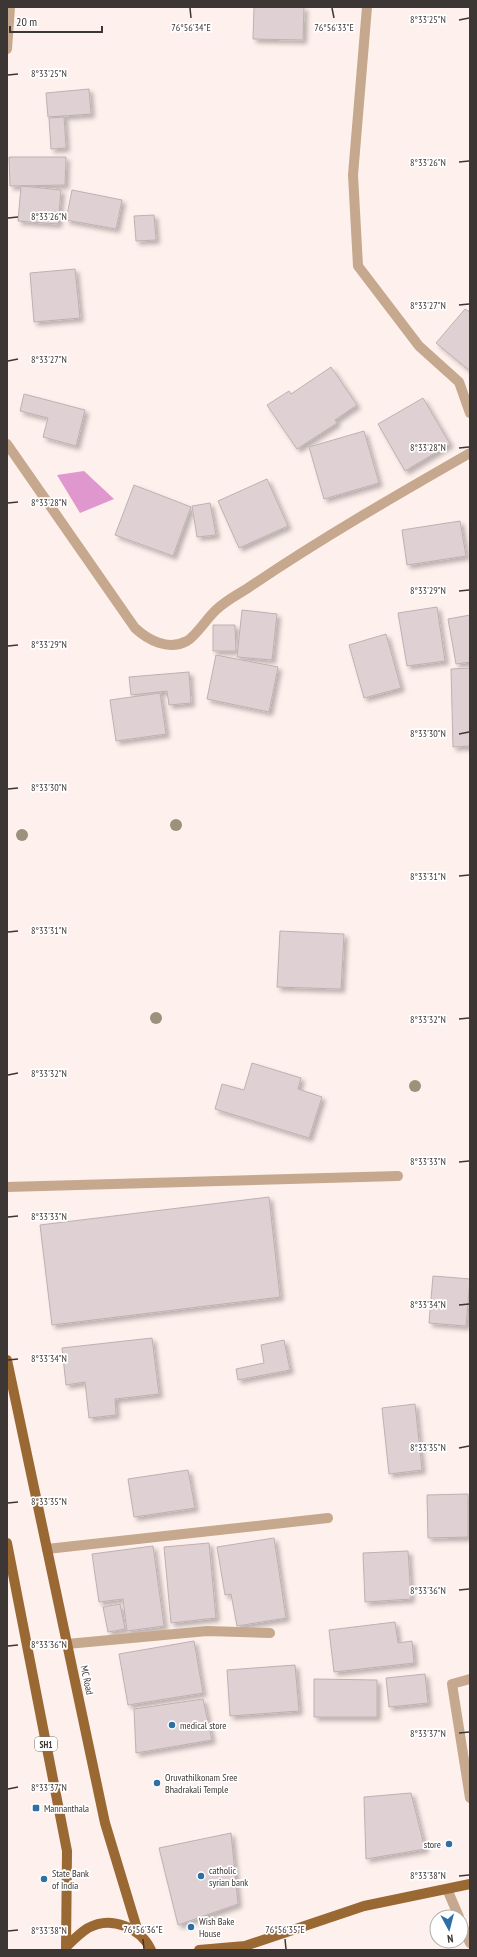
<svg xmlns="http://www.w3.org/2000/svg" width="477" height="1957" font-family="'PT Sans Narrow',sans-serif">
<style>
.water{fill:#e097ce}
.building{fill:#dfd0d3;stroke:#beb0b3;filter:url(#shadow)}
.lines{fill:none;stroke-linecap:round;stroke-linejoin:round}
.minor{stroke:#c5a88d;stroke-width:10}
.major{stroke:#9a6833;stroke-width:10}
.tree{fill:#9e917b}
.ticks{fill:none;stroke:#3c3635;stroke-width:1.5}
.poi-dot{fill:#2e6fa5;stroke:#fff;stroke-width:1.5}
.labels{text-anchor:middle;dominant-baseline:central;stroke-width:3.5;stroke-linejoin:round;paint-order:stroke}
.shield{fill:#fff;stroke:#767272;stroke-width:1}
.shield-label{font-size:9px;font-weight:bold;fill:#3c3635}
.street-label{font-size:10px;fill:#3c3635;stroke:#fff}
.poi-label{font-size:10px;fill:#3c3635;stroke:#fff;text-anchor:start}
.ticks-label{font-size:10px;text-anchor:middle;fill:#3c3635;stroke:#fff;stroke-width:3.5;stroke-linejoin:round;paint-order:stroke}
</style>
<defs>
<filter id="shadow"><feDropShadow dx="3.5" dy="3.5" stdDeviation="2" flood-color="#0004"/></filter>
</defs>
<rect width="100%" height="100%" fill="#fef0ec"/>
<polygon class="water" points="84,471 114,499 80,513 57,475"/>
<g class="building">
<polygon points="254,7 304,7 303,40 253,39"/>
<polygon points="89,89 91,114 48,117 46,93"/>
<polygon points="64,117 66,148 51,149 49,118"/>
<polygon points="9,157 66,157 65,185 10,186"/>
<polygon points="21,186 61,190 58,224 18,221"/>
<polygon points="72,190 122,200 116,229 66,220"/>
<polygon points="154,215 156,240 136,241 134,216"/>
<polygon points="75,269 80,318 34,322 30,273"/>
<polygon points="465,309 470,312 470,371 436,343"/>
<polygon points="331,367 357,405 335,420 337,423 297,449 267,405 289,391 291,394"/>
<polygon points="24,394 85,410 76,446 43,437 48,418 20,411"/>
<polygon points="423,398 450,444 405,471 378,424"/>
<polygon points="364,431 379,483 324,499 309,447"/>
<polygon points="267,479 288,526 239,548 218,501"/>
<polygon points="134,485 191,507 173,556 115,535"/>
<polygon points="210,503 216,535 197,537 192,506"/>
<polygon points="460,521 466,556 407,565 402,530"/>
<polygon points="437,607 445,661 407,666 398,613"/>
<polygon points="242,610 277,614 272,660 237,657"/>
<polygon points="470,615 470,662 456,664 448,619"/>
<polygon points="213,625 235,625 236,651 213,651"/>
<polygon points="386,634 401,688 364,698 349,645"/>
<polygon points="216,655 278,667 269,712 207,699"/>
<polygon points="470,668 470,746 453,747 451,669"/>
<polygon points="189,672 191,703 169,705 167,691 131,695 129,677"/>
<polygon points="160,693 166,734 116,741 110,700"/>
<polygon points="280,931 344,934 341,989 277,987"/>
<polygon points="252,1063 301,1078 298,1089 322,1097 309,1138 215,1109 222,1084 244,1090"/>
<polygon points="269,1197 280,1297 52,1325 40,1225"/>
<polygon points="433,1276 470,1279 466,1326 429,1323"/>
<polygon points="152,1338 159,1394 115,1399 116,1415 89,1418 85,1382 66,1385 62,1348"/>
<polygon points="284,1340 290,1370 238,1380 236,1369 264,1363 261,1345"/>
<polygon points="415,1404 422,1470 389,1474 382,1408"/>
<polygon points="188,1470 195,1508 134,1517 128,1479"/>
<polygon points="468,1494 468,1537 428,1538 427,1495"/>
<polygon points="274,1538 286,1618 237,1626 231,1594 225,1595 217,1547"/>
<polygon points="209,1543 216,1618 171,1623 164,1547"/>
<polygon points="153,1546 164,1626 127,1631 123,1599 99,1602 92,1554"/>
<polygon points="408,1551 411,1599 365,1602 363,1553"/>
<polygon points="120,1604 125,1629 108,1632 103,1607"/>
<polygon points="395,1622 398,1643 412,1641 414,1663 334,1672 329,1630"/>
<polygon points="194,1641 203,1693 128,1705 119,1654"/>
<polygon points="295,1665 299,1711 230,1716 227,1670"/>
<polygon points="425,1674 428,1703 389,1707 386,1678"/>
<polygon points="314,1679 377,1680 377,1717 314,1717"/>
<polygon points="203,1699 212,1740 136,1753 134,1709"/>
<polygon points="411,1793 425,1849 366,1859 364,1797"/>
<polygon points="231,1833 238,1904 178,1925 159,1848"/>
</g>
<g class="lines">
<g class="minor">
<polyline points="367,7 353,175 358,266 419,346 459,382 470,413"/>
<polyline points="7,49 10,7"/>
<path d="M7,444L135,628C148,640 168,651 187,641C196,636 207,618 216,610C225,601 237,595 248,588C320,539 395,496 470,453"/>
<polyline points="7,1187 398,1176"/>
<polyline points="47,1549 328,1518"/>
<polyline points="67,1644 207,1631 270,1633"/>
<polyline points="470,1679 452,1684 470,1798"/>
<polyline points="447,1889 459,1917"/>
<polyline points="461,1922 470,1943"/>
</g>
<g class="major">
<polyline points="7,1360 105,1823 138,1932"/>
<polyline points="7,1543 67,1851 66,1950"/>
<path d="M67,1946C73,1940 80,1933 88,1928C111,1915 141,1928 151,1950"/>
<polyline points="199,1950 245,1946 364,1906 470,1884"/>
</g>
</g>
<g class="tree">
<circle cx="176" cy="825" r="6"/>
<circle cx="22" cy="835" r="6"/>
<circle cx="156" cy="1018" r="6"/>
<circle cx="415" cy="1086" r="6"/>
</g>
<path class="ticks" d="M190,8L191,18M332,8L334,18M459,20L469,18M8,75L18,74M459,162L469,161M8,218L18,217M459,305L469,304M8,361L18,359M459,448L469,447M8,503L18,502M459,591L469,590M8,646L18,645M459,734L469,732M8,789L18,788M459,876L469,875M8,932L18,931M459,1019L469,1018M8,1075L18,1073M459,1162L469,1161M8,1217L18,1216M459,1305L469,1304M8,1360L18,1359M459,1448L469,1446M8,1503L18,1502M459,1590L469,1589M8,1646L18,1645M459,1733L469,1732M8,1789L18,1787M459,1876L469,1875M8,1931L18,1930M143,1939L144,1949M285,1939L286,1949"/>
<g class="poi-dot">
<circle cx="172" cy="1725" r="4"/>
<circle cx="157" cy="1783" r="4"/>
<rect x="32" y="1804" width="8" height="8" rx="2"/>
<circle cx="449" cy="1844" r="4"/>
<circle cx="201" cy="1876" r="4"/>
<circle cx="44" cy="1879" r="4"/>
<circle cx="191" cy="1927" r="4"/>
</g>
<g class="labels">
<rect class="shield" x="35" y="1737" width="22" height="14" rx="3"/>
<g class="shield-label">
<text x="46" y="1744">SH1</text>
</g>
<g class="street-label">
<text transform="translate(87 1680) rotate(78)">MC Road</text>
</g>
<g class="poi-label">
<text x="180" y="1725">medical store</text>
<text x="165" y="1777">Oruvathilkonam Sree<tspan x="165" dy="12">Bhadrakali Temple</tspan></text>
<text x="44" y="1808">Mannanthala</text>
<text x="441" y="1844" text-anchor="end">store</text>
<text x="209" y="1870">catholic<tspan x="209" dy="12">syrian bank</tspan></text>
<text x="52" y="1873">State Bank<tspan x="52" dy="12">of India</tspan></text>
<text x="199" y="1921">Wish Bake<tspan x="199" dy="12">House</tspan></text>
</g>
</g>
<g class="ticks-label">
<text x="428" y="23">8°33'25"N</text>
<text x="334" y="31">76°56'33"E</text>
<text x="191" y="31">76°56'34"E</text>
<text x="49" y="77">8°33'25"N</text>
<text x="428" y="166">8°33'26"N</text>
<text x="49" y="220">8°33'26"N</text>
<text x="428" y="309">8°33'27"N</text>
<text x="49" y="363">8°33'27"N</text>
<text x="428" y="451">8°33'28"N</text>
<text x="49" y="506">8°33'28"N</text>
<text x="428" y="594">8°33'29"N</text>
<text x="49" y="648">8°33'29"N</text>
<text x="428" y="737">8°33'30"N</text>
<text x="49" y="791">8°33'30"N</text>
<text x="428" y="880">8°33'31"N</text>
<text x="49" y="934">8°33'31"N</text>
<text x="428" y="1023">8°33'32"N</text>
<text x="49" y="1077">8°33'32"N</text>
<text x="428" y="1165">8°33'33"N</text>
<text x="49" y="1220">8°33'33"N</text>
<text x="428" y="1308">8°33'34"N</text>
<text x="49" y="1362">8°33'34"N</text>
<text x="428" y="1451">8°33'35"N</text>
<text x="49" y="1505">8°33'35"N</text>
<text x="428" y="1594">8°33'36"N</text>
<text x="49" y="1648">8°33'36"N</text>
<text x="428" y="1737">8°33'37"N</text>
<text x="49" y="1791">8°33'37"N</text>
<text x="428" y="1879">8°33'38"N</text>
<text x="143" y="1933">76°56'36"E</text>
<text x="285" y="1933">76°56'35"E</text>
<text x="49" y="1934">8°33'38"N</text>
</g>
<rect width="477" height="1957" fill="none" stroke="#3c3635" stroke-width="16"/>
<g transform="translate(449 1929) rotate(173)"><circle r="19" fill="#ffffff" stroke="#b1afae"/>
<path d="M0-3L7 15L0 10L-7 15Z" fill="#2e6fa5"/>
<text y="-6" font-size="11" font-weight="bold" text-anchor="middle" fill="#3c3635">N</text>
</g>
<path d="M10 26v6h92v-6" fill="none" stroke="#3c3635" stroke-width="2"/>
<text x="16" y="26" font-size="12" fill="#3c3635" stroke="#ffffff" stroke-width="3" paint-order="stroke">20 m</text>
</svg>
